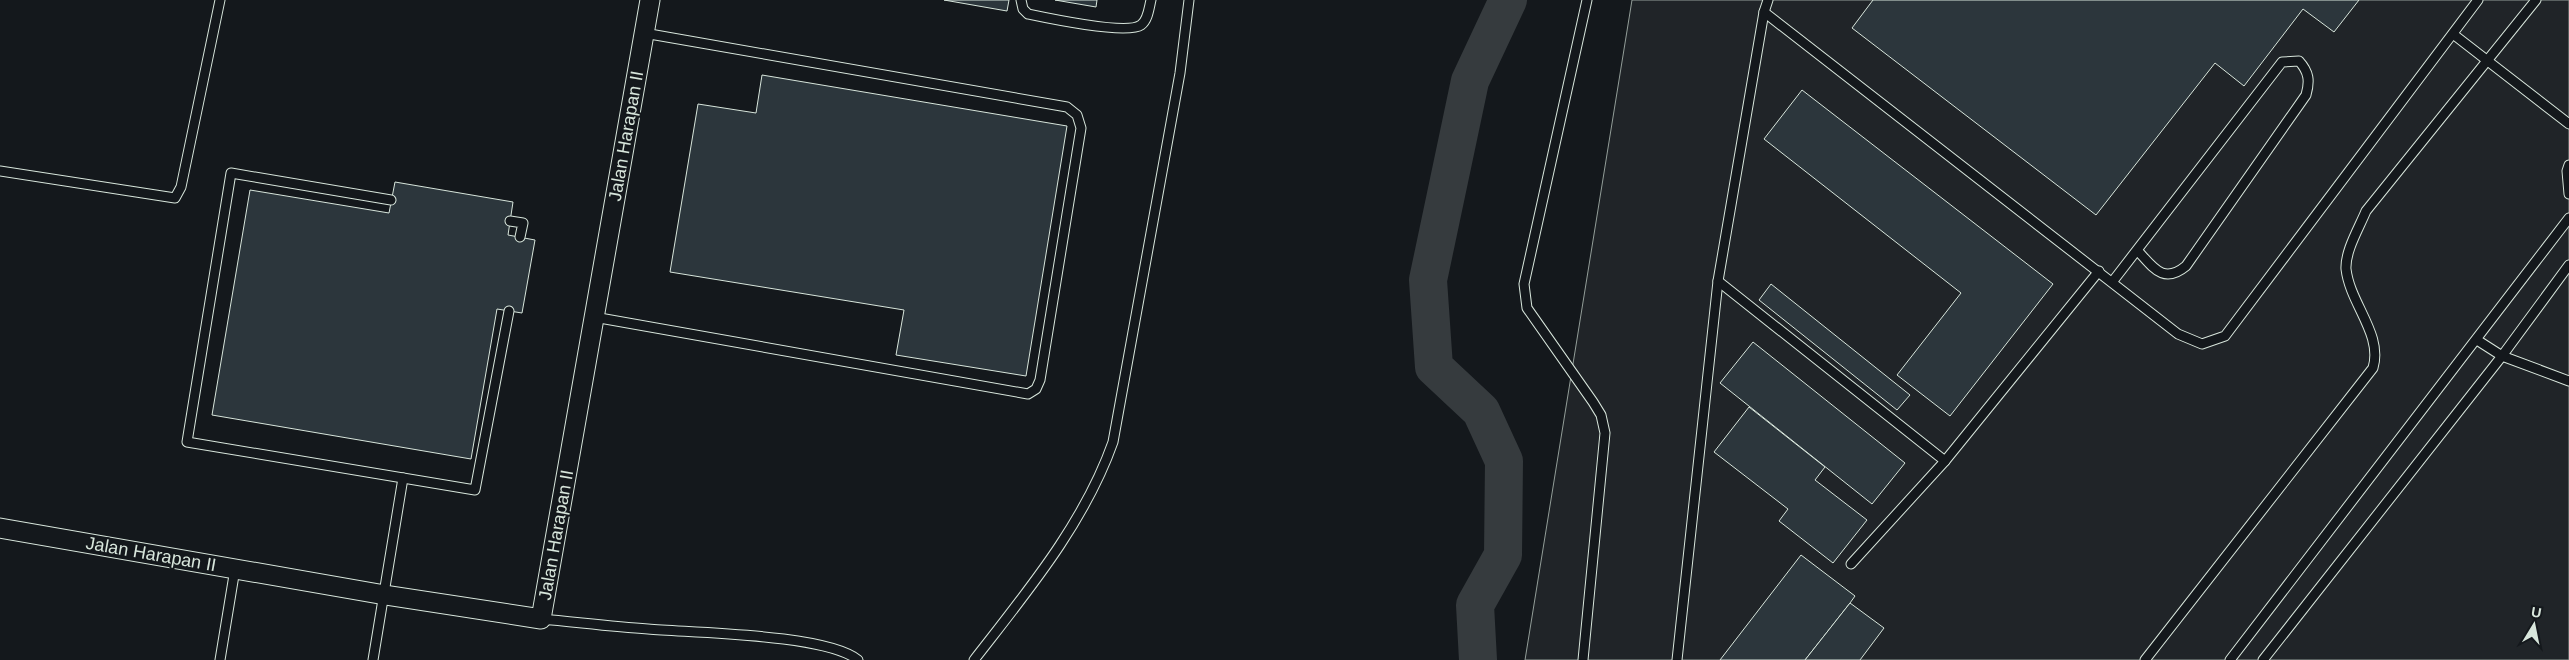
<svg xmlns="http://www.w3.org/2000/svg" width="2569" height="660" font-family="Helvetica,sans-serif">
<style>
.green{fill:#202428;stroke:#939e99}
.lines{fill:none;stroke-linecap:round;stroke-linejoin:round}
.river{stroke:#363b3e;stroke-width:38}
.building{fill:#2c363c;stroke:#d8e6dc}
.lane-casing{stroke:#d8e6dc;stroke-width:11}
.street-casing{stroke:#d8e6dc;stroke-width:21}
.lane{stroke:#14181c;stroke-width:9}
.street{stroke:#14181c;stroke-width:19}
.labels{text-anchor:middle;dominant-baseline:central;stroke-width:4;stroke-linejoin:round;paint-order:stroke}
.street-label{font-size:18px;fill:#d8e6dc;stroke:#14181c}
</style>
<rect width="100%" height="100%" fill="#14181c"/>
<polygon class="green" points="1632,0 2569,0 2569,660 1525,660"/>
<g class="lines">
<polyline class="river" points="1478,660 1475,605 1503,555 1504,461 1481,411 1434,367 1428,280 1470,81 1508,0"/>
</g>
<g class="building">
<polygon points="944,0 1009,0 1007,11"/>
<polygon points="1055,0 1097,0 1096,7"/>
<polygon points="1873,0 2359,0 2334,32 2303,9 2244,86 2215,63 2096,215 1852,28"/>
<polygon points="762,75 1067,126 1026,376 896,355 904,310 670,272 698,104 756,113"/>
<polygon points="1802,90 2053,284 1950,416 1897,375 1961,293 1764,139"/>
<polygon points="395,182 513,202 508,235 535,240 522,313 497,309 471,459 212,415 250,190 389,213"/>
<polygon points="1771,284 1910,395 1897,410 1759,300"/>
<polygon points="1753,342 1905,463 1872,504 1720,383"/>
<polygon points="1749,407 1825,467 1815,480 1867,520 1833,563 1779,521 1788,509 1714,452"/>
<polygon points="1801,555 1855,596 1850,603 1805,660 1720,660"/>
<polygon points="1850,603 1884,628 1860,660 1805,660"/>
</g>
<g class="lines">
<defs>
<g id="lane">
<path d="M1021,0L1023,9L1028,14C1047,18 1127,35 1141,25C1148,20 1149,8 1151,0"/>
<polyline points="1764,12 2178,334 2202,344 2225,336 2478,0"/>
<polyline points="2453,34 2569,124"/>
<polyline points="2569,165 2567,171 2569,194"/>
<polyline points="0,171 175,198 181,187 220,0"/>
<polyline points="391,200 231,173 187,442 475,490 509,311"/>
<polyline points="510,221 523,223 520,237"/>
<polyline points="1718,281 1945,461 2099,271"/>
<path d="M2113,281L2282,62L2299,61C2309,72 2310,81 2306,95L2186,266C2163,285 2153,267 2137,250"/>
<polyline points="594,317 1028,394 1036,389 1040,380 1081,128 1077,115 1067,107 644,33"/>
<polyline points="2477,340 2502,356 2569,381"/>
<polyline points="1851,564 1945,461"/>
<path d="M541,619C576,622 612,627 648,629C694,633 826,634 858,660"/>
<polyline points="220,660 235,569"/>
<polyline points="373,660 403,478"/>
<path d="M974,660C1026,593 1084,524 1113,442L1180,73L1189,0"/>
<polyline points="1583,660 1605,433 1601,415 1593,402 1527,308 1524,284 1587,0"/>
<polyline points="1677,660 1718,281 1764,12 1768,0"/>
<path d="M2145,660L2373,368C2383,334 2350,304 2346,269C2345,251 2359,228 2366,211L2536,0"/>
<polyline points="2230,660 2569,218"/>
<polyline points="2263,660 2502,356 2569,265"/>
</g>
<polyline id="street" points="0,528 385,595 541,619 650,0"/>
</defs>
<use href="#lane" class="lane-casing"/>
<use href="#street" class="street-casing"/>
<use href="#lane" class="lane"/>
<use href="#street" class="street"/>
</g>
<g class="labels">
<g class="street-label">
<text transform="translate(626 136) rotate(-80)">Jalan Harapan II</text>
<text transform="translate(556 535) rotate(-80)">Jalan Harapan II</text>
<text transform="translate(151 554) rotate(10)">Jalan Harapan II</text>
</g>
</g>
<g transform="translate(2534 625) rotate(10)" stroke="#14181c" stroke-width="4" paint-order="stroke">
<path d="M0-4L9 19L0 12L-9 19Z" fill="#d8e6dc"/>
<text y="-8" font-size="14" font-weight="bold" text-anchor="middle" fill="#d8e6dc">U</text>
</g>
</svg>
